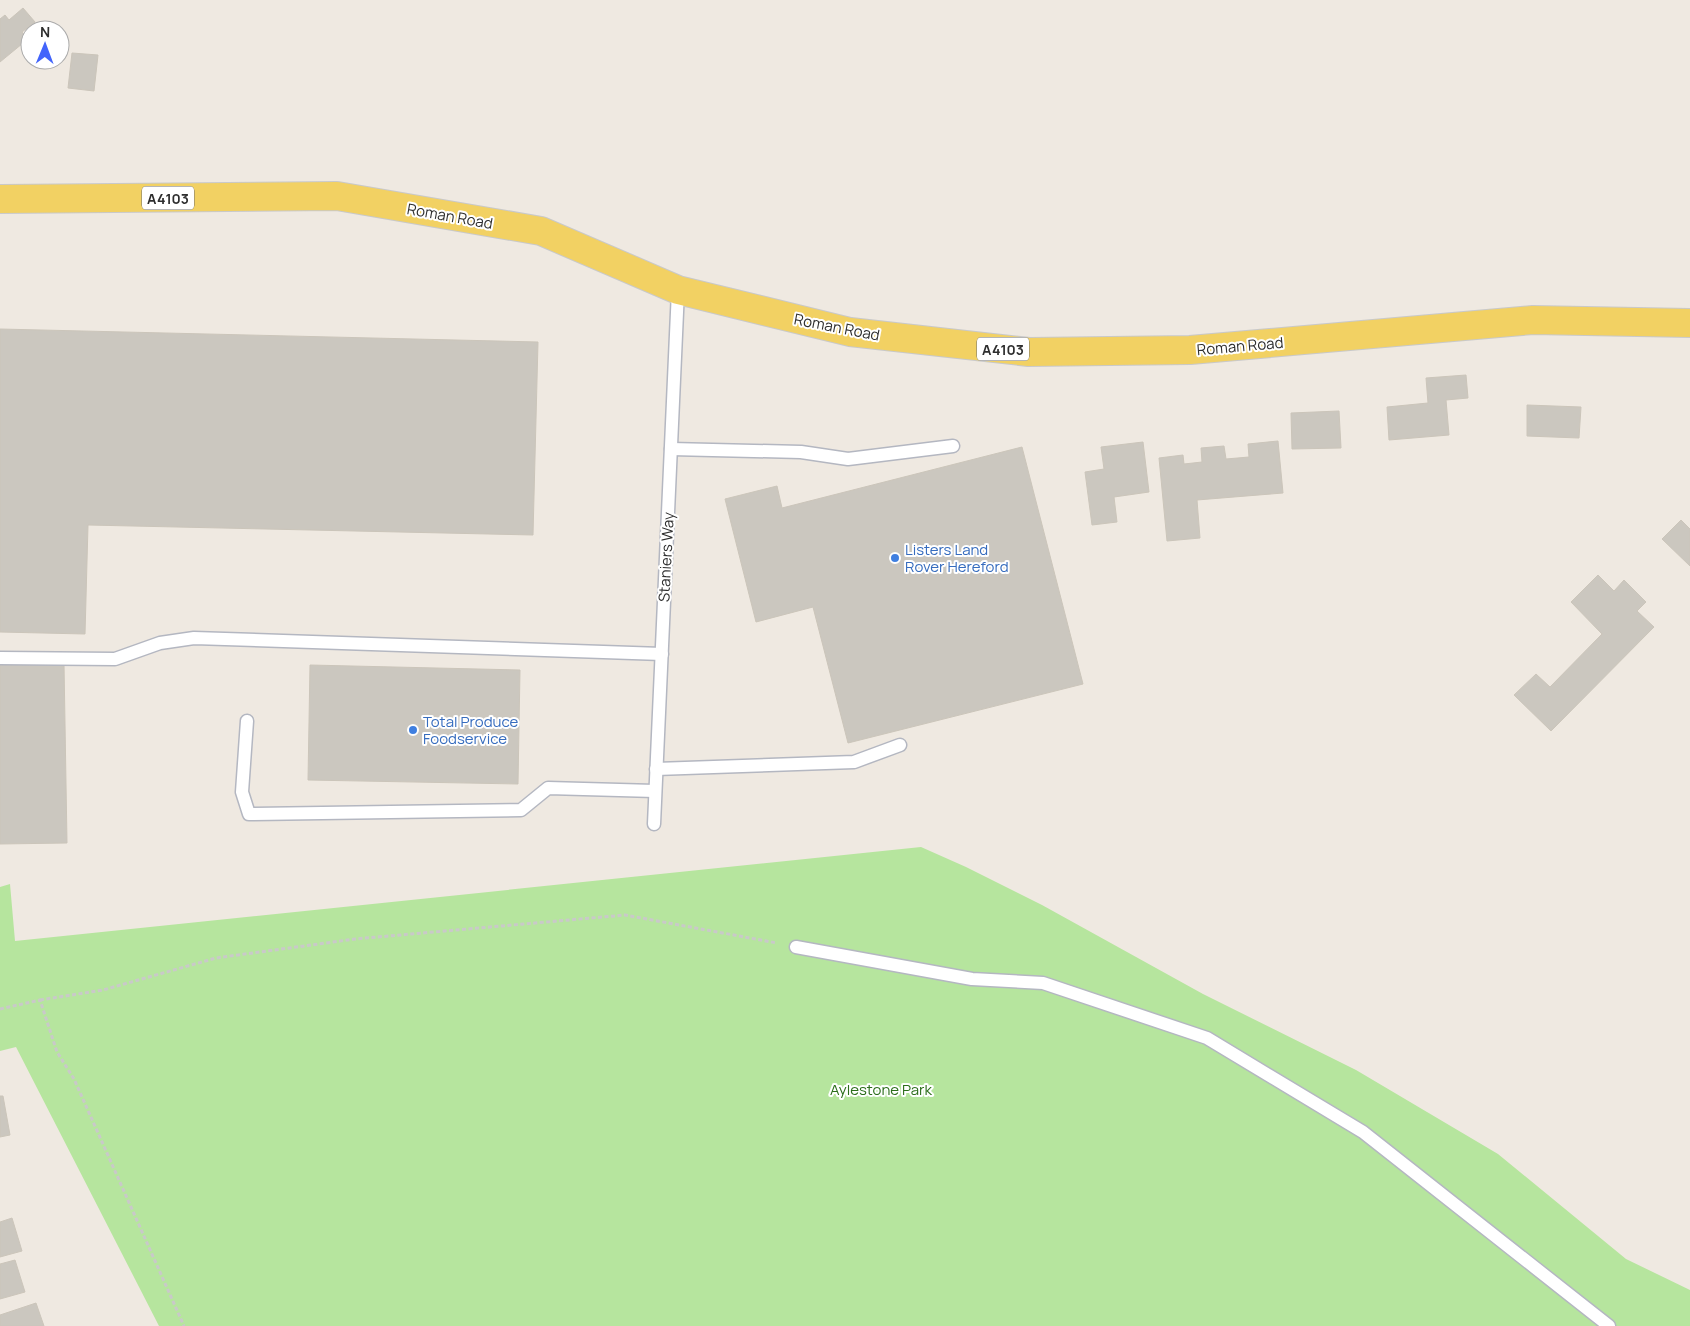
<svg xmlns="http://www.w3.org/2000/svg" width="1690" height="1326" font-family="Manrope,sans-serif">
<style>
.green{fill:#b6e59e}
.building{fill:#cbc7bf;stroke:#cbc5ba}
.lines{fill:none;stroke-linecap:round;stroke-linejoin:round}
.service-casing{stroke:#b4b7c1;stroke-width:15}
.primary-casing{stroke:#c9c9c9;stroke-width:30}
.path{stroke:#c9c9c9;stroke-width:3;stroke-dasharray:4 2.5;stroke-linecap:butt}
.service{stroke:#fff;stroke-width:12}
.primary{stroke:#f2d163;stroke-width:28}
.shop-dot{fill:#3f7fe0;stroke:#fff;stroke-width:2}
.labels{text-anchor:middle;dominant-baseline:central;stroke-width:4;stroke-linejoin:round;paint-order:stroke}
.shield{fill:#fff;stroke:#6d6d6d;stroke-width:1}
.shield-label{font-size:14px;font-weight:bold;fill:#2e2e2e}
.street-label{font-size:15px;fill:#2e2e2e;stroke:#fff}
.shop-label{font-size:15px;fill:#366cbe;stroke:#fff;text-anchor:start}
.park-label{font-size:15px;fill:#2c6e1b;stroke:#fff}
</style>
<rect width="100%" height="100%" fill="#efe9e1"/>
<polygon class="green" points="921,847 966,867 1042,905 1203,994 1356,1070 1498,1154 1626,1259 1690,1290 1690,1326 159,1326 16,1047 0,1051 0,887 10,884 15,941"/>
<g class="building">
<polygon points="23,8 35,22 22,32 28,39 0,62 0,19 5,15 9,20"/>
<polygon points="72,53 98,55 94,91 68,88"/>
<polygon points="0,329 538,342 533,535 88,525 85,634 0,632"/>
<polygon points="1466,375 1468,398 1446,400 1449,435 1389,440 1387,407 1428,403 1426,378"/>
<polygon points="1527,405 1581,407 1579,438 1527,436"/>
<polygon points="1339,411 1341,448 1292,449 1291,413"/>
<polygon points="1278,441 1283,493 1197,500 1200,538 1167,541 1159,458 1183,455 1184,464 1202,462 1201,448 1224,446 1226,459 1249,457 1248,444"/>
<polygon points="1143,442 1149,492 1114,497 1117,522 1092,525 1085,472 1104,469 1101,447"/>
<polygon points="1022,447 1083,684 848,743 813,607 756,622 725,499 777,486 782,508"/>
<polygon points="1681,520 1690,529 1690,566 1662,539"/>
<polygon points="1598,575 1614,591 1624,580 1646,602 1637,611 1654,627 1551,731 1514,695 1536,674 1550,687 1602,634 1571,602"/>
<polygon points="64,664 67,843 0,844 0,665"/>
<polygon points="310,665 520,670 518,784 308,780"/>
<polygon points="0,1096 3,1096 10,1135 0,1137"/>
<polygon points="12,1218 22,1251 0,1257 0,1222"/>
<polygon points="15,1260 25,1292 0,1299 0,1264"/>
<polygon points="36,1303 44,1326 0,1326 0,1315"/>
</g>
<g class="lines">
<defs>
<g id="service">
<polyline points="671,449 801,452 848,459 953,446"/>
<polyline points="0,658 115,659 160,643 194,638 662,654"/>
<polyline points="247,721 242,792 249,814 521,810 548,788 655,791"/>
<polyline points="656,769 854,762 900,745"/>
<polyline points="654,824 678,290"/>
<polyline points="796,947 972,979 1043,983 1207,1038 1363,1132 1609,1326"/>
</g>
<polyline id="primary" points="0,199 337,196 541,231 678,290 850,332 1029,352 1190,350 1533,320 1690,323"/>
</defs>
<use href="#service" class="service-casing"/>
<use href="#primary" class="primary-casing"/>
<g class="path">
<polyline points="40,1000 103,990 216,958 355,939 625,915 777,943"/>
<polyline points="0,1009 40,1000 57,1052 74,1079 184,1326"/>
</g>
<use href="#service" class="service"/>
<use href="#primary" class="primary"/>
</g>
<g class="shop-dot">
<circle cx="895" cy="558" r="5"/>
<circle cx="413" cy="730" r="5"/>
</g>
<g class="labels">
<g class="shield">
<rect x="142" y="186.5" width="52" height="23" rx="4"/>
<rect x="977" y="337.5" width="52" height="23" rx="4"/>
</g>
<g class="shield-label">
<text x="168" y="198">A4103</text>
<text x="1003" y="349">A4103</text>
</g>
<g class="street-label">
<text transform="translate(450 216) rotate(10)">Roman Road</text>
<text transform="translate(837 327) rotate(11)">Roman Road</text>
<text transform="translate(1240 346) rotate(-5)">Roman Road</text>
<text transform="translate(666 557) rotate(-87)">Staniers Way</text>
</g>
<g class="shop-label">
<text x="905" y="549">Listers Land<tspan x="905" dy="17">Rover Hereford</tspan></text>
<text x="423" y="721">Total Produce<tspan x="423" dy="17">Foodservice</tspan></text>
</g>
<g class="park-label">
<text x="881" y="1089">Aylestone Park</text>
</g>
</g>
<g transform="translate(45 45) rotate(1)"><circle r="24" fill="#ffffff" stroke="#ababab"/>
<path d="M0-4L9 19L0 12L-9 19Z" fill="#4264fb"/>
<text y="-8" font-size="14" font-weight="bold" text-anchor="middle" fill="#2e2e2e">N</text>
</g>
</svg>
